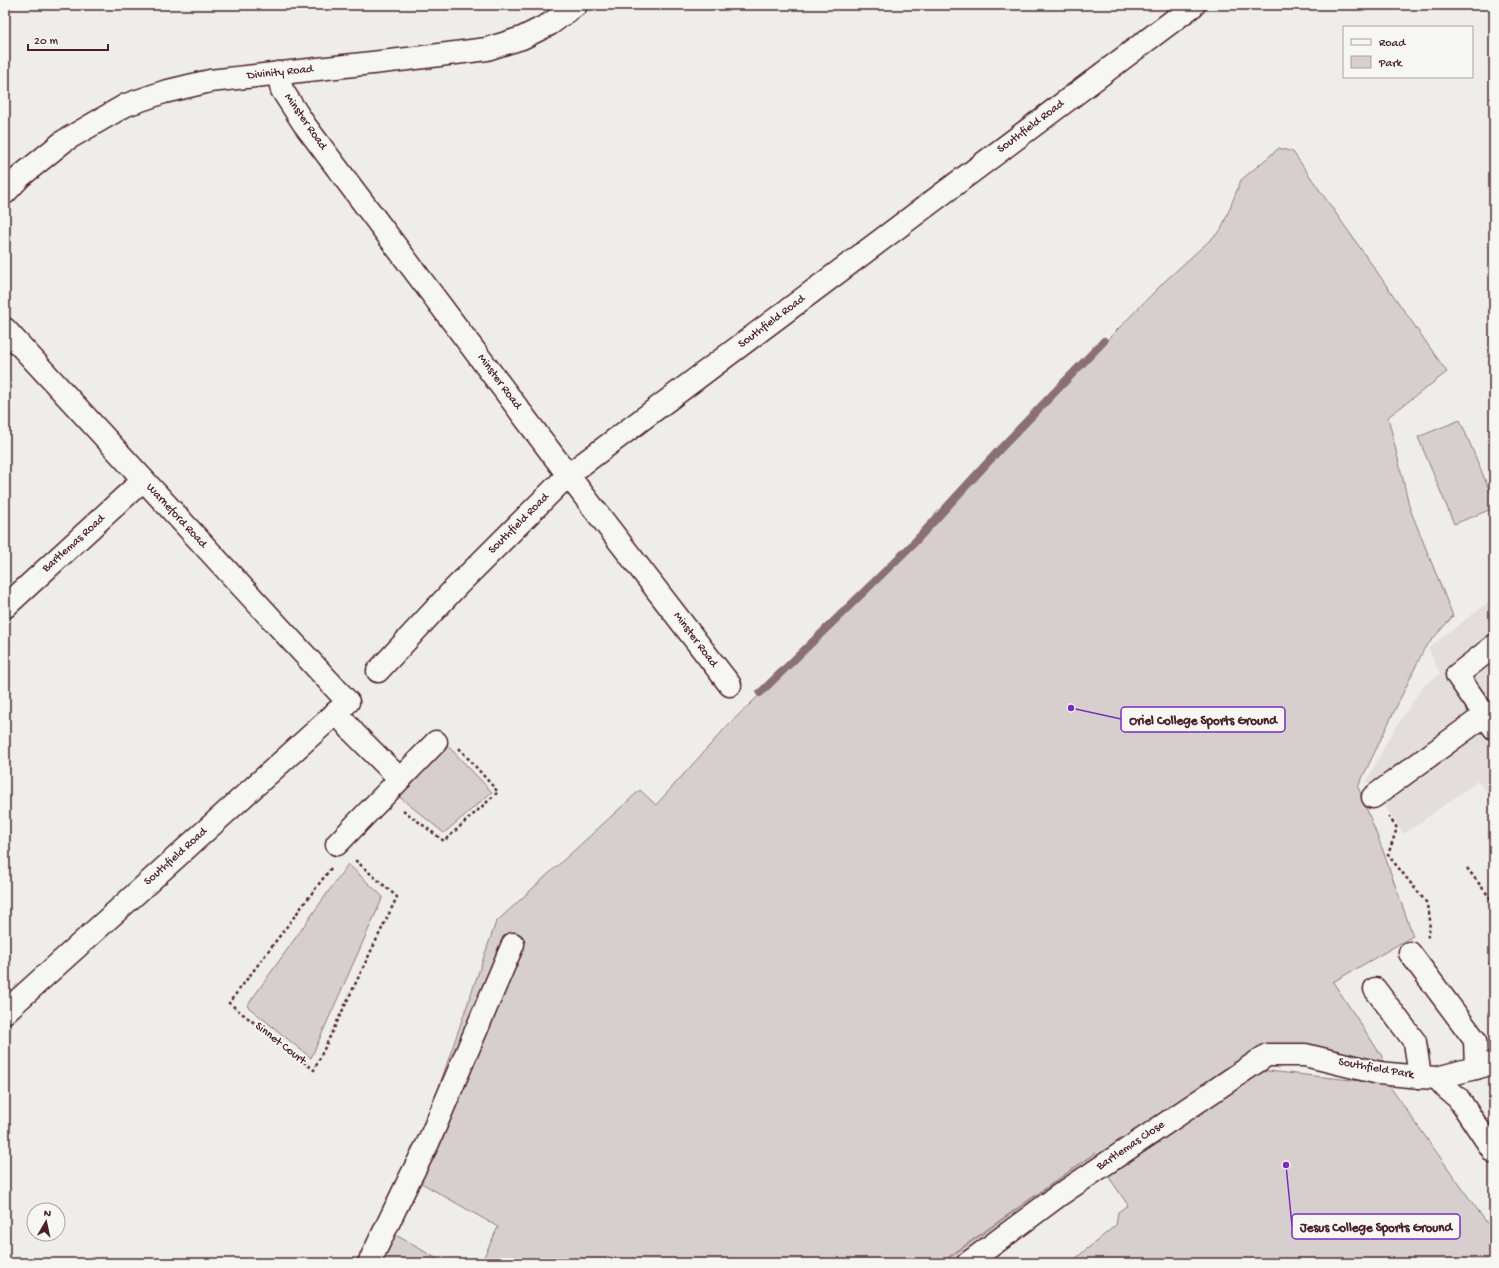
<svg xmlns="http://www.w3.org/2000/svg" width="1499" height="1268" font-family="'Gochi Hand',sans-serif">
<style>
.built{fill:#e3dedc}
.green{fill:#d7cfce;stroke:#90777c}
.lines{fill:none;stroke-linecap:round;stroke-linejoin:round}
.stream{stroke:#8a6f74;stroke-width:8}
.minor-casing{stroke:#4a1f2b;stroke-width:25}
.path{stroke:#4a1f2b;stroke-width:2.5;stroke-dasharray:3 3;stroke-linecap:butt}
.minor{stroke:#f6f6f2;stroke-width:22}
.labels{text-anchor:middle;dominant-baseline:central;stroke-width:4;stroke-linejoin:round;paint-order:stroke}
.street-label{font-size:12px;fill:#4a1f2b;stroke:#f6f6f2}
.leader{fill:none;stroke:#7b2cbf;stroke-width:1.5}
.callout-dot{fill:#7b2cbf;stroke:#f6f6f2;stroke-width:1.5}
.callout{fill:#f6f6f2;stroke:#7b2cbf;stroke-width:1.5}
.callout-label{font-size:13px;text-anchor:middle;font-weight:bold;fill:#4a1f2b}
</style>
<rect width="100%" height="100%" fill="#efedea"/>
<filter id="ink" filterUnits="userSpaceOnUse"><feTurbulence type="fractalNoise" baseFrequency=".025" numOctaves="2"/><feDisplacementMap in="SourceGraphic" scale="8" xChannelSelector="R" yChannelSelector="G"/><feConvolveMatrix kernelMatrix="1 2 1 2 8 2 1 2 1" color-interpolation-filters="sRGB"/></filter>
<g filter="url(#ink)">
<polygon class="built" points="1494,598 1494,802 1478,781 1404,834 1367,781 1387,741 1423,686 1440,674 1428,648"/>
<g class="green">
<polygon points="1279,148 1293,152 1447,372 1388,417 1410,509 1453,616 1424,649 1358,787 1382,848 1413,936 1333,982 1383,1058 1384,1061 1348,1055 1251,1054 1230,1065 1099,1157 954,1263 942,1263 1095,1153 940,1263 481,1263 498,1227 416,1180 401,1174 434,1101 496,922 640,790 656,805 728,725 875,585 927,531 1069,379 1165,281 1221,230 1241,180"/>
<polygon points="1460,420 1494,501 1494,508 1454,524 1418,437"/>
<polygon points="446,744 492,792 444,833 397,795"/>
<polygon points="348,864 383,897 311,1058 247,1006"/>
<polygon points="1268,1071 1388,1084 1494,1233 1494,1263 1070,1263 1116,1225 1118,1212 1128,1205 1104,1170 1247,1073"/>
<polygon points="391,1232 444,1263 376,1263"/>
</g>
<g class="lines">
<polyline class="stream" points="760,693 912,545 1001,448 1104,341"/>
<defs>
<g id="minor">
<polyline points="278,73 282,90 304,124 568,475 730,685"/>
<polyline points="5,193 21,176 64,141 126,105 164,92 210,81 408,59 487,49 522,38 550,24 576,5"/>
<polyline points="5,329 348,702 5,1012"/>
<polyline points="5,607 143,480"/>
<polyline points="1494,646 1457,675 1494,728"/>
<polyline points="378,671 455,588 568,475 1194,5"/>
<polyline points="336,712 354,733 400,779"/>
<polyline points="1373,797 1485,715"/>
<polyline points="337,844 436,742"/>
<polyline points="1410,953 1475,1040 1476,1068"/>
<polyline points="1375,989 1415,1042 1420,1077"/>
<polyline points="1437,1078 1446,1088 1458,1098 1494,1152"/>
<polyline points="369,1263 410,1178 428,1143 513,944"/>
<polyline points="968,1263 1058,1196 1267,1055 1305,1055 1379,1073 1420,1077 1437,1078 1494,1063"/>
</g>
</defs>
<use href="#minor" class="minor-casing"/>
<g class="path">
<polyline points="403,810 444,841 498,792 459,748"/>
<polyline points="1388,816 1397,828 1388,855 1426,902 1430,917 1429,935 1427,937"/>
<polyline points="331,868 229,1003 314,1070 397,897 355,860"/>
<polyline points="1467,868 1494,903"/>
<polyline points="1489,964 1494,961"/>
</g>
<use href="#minor" class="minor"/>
</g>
</g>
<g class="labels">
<g class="street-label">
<text transform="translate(280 73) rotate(-6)">Divinity Road</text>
<text transform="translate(305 122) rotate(55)">Minster Road</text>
<text transform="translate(1031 127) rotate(-37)">Southfield Road</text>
<text transform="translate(772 322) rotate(-37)">Southfield Road</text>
<text transform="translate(499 382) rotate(53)">Minster Road</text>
<text transform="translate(176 516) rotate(47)">Warneford Road</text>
<text transform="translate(519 524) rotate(-45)">Southfield Road</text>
<text transform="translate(74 544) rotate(-42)">Bartlemas Road</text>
<text transform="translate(695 640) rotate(53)">Minster Road</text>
<text transform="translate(176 857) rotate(-42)">Southfield Road</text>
<text transform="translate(280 1044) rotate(38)">Sinnet Court</text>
<text transform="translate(1376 1069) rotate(10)">Southfield Park</text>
<text transform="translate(1131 1146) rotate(-34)">Bartlemas Close</text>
</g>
</g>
<path class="leader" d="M1071 708L1121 719M1286 1165L1292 1226"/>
<g class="callout-dot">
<circle cx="1071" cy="708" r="4"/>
<circle cx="1286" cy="1165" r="4"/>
</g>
<g class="callout">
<rect x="1121" y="707" width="164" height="25" rx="4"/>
<rect x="1292" y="1214" width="168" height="25" rx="4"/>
</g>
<g class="callout-label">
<text x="1203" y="724">Oriel College Sports Ground</text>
<text x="1376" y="1231">Jesus College Sports Ground</text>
</g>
<rect width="1499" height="1268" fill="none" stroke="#f6f6f2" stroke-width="20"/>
<rect x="10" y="10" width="1479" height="1248" fill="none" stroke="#4a1f2b" stroke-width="1.5" filter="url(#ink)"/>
<rect x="1343" y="26" width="130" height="52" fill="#f6f6f2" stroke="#b1a0a2"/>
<rect x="1351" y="39" width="20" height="6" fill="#f6f6f2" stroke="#b1a0a2"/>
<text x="1379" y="46" font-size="12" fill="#4a1f2b">Road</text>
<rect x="1351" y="56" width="20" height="12" fill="#d7cfce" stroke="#b1a0a2"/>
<text x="1379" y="66" font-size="12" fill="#4a1f2b">Park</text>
<g transform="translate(46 1222) rotate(9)"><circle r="19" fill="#f6f6f2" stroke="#b1a0a2"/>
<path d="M0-3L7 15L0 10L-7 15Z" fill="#4a1f2b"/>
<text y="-6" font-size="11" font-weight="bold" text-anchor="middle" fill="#4a1f2b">N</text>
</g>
<path d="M28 44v6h80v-6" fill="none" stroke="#4a1f2b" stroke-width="2"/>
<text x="34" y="44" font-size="12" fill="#4a1f2b" stroke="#f6f6f2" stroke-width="3" paint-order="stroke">20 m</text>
</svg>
